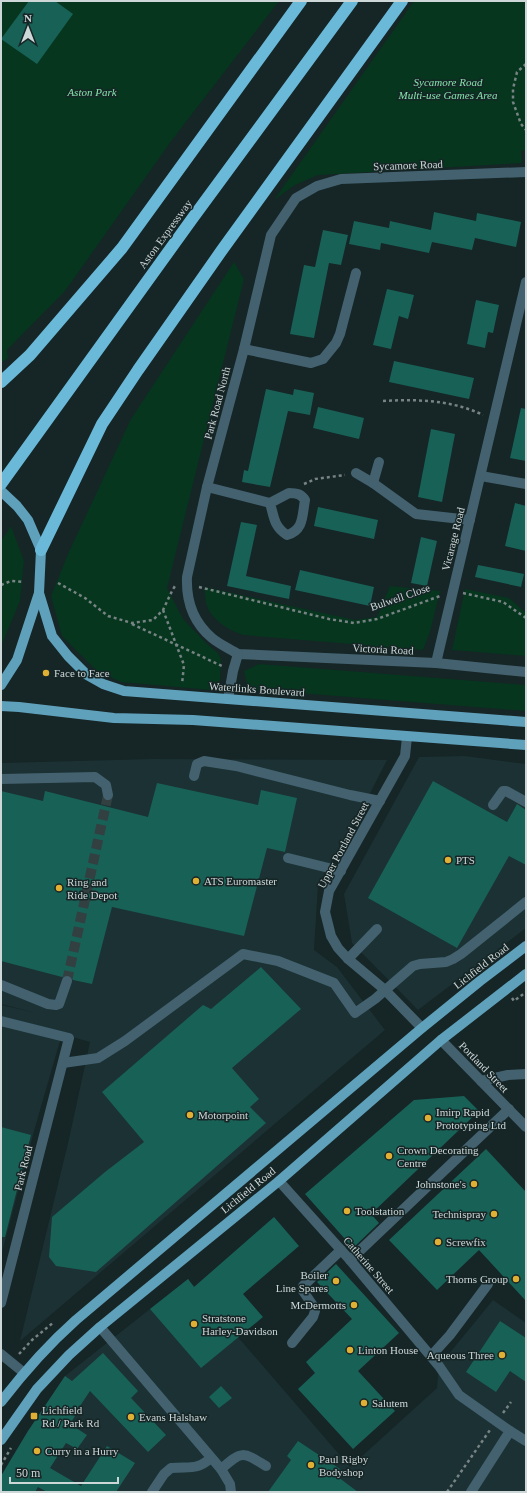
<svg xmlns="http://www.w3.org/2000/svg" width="527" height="1493" font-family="'Times New Roman',serif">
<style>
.built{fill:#1b3133}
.green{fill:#06361e}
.building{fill:#186156}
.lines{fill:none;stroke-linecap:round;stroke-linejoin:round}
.minor-tunnel{stroke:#324041;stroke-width:10;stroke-dasharray:10 5;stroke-linecap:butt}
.path{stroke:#778384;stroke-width:2.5;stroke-dasharray:3 3;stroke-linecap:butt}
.minor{stroke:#43616e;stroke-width:10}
.major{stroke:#5fa0bb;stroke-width:10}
.highway{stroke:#6ab9d9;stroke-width:12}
.poi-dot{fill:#e0b034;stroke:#162526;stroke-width:1.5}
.labels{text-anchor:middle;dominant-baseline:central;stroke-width:3;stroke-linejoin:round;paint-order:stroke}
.park-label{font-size:11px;font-style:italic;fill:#84e2aa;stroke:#162526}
.street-label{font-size:11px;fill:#ced7d8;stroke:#162526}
.poi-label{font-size:11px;fill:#ced7d8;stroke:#162526;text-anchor:start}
</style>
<rect width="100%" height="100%" fill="#162526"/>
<g class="built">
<polygon points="465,756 526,764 526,928 418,1010 352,943 344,894 419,757"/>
<polygon points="152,759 387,760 358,817 318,885 314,950 337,967 385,1030 20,1341 69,1139 90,1042 62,1034 34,1131 1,1256 1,1005 37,1013 1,1004 1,763"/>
<polygon points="188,1279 350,1467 437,1388 439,1366 493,1300 526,1323 526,1492 1,1492 1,1476 28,1431 65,1376"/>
</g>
<g class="green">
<polygon points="1,1 279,1 172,140 65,291 7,350 8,358 1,363"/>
<polygon points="414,1 526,1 526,150 521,151 522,163 318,175 295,185 274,200"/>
<polygon points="234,262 244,279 167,588 183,619 208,645 218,653 221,659 220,681 211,690 121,682 96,670 62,636 51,596 68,554 131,419"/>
<polygon points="11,526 24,561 20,601 1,646 1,541"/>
<path d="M390,586L440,591L430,632L423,650L243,635C228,630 210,619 206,603C205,598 205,592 204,587L355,620L377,617Z"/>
<polygon points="465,589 509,598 526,613 526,656 452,650"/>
<polygon points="259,664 526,685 526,711 248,689 244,671"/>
</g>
<g class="building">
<polygon points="29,1 55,1 73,14 37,64 1,39"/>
<polygon points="434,212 476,221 477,213 521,222 516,247 475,238 472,250 432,242 429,253 381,243 380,250 349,244 354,221 389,228 390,221 431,230"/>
<polygon points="323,230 348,235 341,265 329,263 314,338 290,334 304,265 315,267"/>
<polygon points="387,289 414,295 408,319 399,316 391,349 373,345"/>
<polygon points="476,300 499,305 493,333 488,332 485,348 467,344"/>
<polygon points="394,361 474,378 469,399 389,382"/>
<polygon points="266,389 293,395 294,389 314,393 310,415 288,411 270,487 242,482 244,470 248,471"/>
<polygon points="318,407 364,418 359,439 313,428"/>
<polygon points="521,408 526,409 526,461 510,458"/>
<polygon points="431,429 455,434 442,502 418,497"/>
<polygon points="515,503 526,506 526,551 505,546"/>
<polygon points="318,507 378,520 374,539 314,526"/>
<polygon points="241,522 257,525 246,576 291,586 289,599 227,586"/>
<polygon points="421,537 437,541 427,586 411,583"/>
<polygon points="478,565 524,574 521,587 475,577"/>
<polygon points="300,570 374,587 370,606 295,590"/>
<polygon points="433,781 507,822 517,804 526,810 526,865 509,856 457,948 368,898"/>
<polygon points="157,783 258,805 261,790 297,798 285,852 267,848 244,936 112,907 92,984 73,980 69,975 62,977 1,961 1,791 43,801 45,791 148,817"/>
<polygon points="261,967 301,1009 232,1068 259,1099 250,1107 266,1123 96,1272 56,1266 49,1257 52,1217 105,1172 144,1142 102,1092 203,1005 211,1009"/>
<polygon points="464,1096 479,1111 371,1214 379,1223 353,1248 305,1194 414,1100"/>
<polygon points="1,1127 31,1135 5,1237 1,1237"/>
<polygon points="486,1149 526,1192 526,1301 479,1250 437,1290 389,1240"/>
<polygon points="274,1217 299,1246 243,1294 263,1317 201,1368 150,1309 188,1279 194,1287"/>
<polygon points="336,1264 399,1333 358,1371 395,1411 353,1449 298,1389 315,1373 306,1362 352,1319 317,1282"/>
<polygon points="500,1321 526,1338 526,1382 510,1371 496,1392 466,1372"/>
<polygon points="103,1353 138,1391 131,1398 166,1435 148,1452 90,1391 74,1415 75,1416 70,1424 87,1435 77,1449 66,1443 50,1468 81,1486 107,1446 135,1463 116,1492 47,1492 38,1487 35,1492 1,1492 1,1476 28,1431 65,1376 72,1381"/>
<polygon points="221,1386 232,1398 219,1408 209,1397"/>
<polygon points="298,1441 343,1471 338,1477 358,1492 268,1492 291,1460 287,1456"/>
</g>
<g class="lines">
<polyline class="minor-tunnel" points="67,981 108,795"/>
<g class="path">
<polyline points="526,64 517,72 513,89 513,102 521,124 526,130"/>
<path d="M383,401C417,399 452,400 483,415"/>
<polyline points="304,484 315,479 345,475"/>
<polyline points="58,583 85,598 108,616 132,623 153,620 163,610 172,591 175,586"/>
<polyline points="1,585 11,581 23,582"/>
<polyline points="199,587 329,619 354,623 377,619 440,596"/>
<polyline points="463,593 503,602 526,618"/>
<polyline points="163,610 184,665 182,684"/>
<polyline points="132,624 222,666"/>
<polyline points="512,998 514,1001 526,992"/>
<polyline points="19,1354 32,1340 54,1322"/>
<polyline points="503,1413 511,1402"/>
<polyline points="1,1465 11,1448"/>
<polyline points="447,1492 490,1430"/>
</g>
<g class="minor">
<path d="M526,172L341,179L317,186L296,198L271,235L244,349L207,487L187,577C186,601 193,622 212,638C219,644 230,649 238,654L436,663L526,672"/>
<polyline points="244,349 311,363 323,359 336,343 340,334 356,273"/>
<polyline points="356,473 373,483 416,514 470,520"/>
<polyline points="481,476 526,484"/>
<polyline points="373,483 379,462"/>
<polyline points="207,487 270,503"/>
<path d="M289,493C297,493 301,494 305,500C302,516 304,530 287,535C274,527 274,517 270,503Z"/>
<polyline points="436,663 526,282"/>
<polyline points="228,699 233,671 238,654"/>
<polyline points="407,737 405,756 329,891 325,912 331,936 338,948 348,959 385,990 422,1028"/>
<polyline points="194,776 197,764 204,761 236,766 350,795 380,801"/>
<polyline points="1,779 95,777 106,785 108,795"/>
<polyline points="493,805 503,791 506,791 526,802"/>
<polyline points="288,858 341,871"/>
<polyline points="348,959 377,929"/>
<polyline points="1,985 48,1004 56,1005 59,1004 67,981"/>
<polyline points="1,1021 69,1038 1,1303"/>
<polyline points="441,1040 526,1127"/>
<polyline points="63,1063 98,1058 125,1041 243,954 278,961 334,983 355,1013 375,999 413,966 420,964 446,962 453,959 461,954 526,902"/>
<polyline points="481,1081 508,1075 526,1074"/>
<polyline points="279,1181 350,1260 439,1366 459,1395 510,1431"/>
<polyline points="350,1260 509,1109"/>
<polyline points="100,1327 221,1469 230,1484 231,1492"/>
<polyline points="292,1343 313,1317 315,1311 314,1307 303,1291 303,1286 341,1250"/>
<polyline points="1,1354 23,1372"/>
<polyline points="431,1356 450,1335 488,1284"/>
<path d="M221,1469C242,1451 242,1451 266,1466"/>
<path d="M152,1492L164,1474L171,1468C189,1466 196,1471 211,1458"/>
<polyline points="471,1492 510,1431 526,1441"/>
</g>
<g class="major">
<polyline points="1,491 17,506 28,520 41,550 39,593 17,660 1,685"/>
<polyline points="39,593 52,636 68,656 87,675 103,684 124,691 526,722"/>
<polyline points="1,706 19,707 114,718 193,720 526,745"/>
<path d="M1,1402C24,1372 48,1345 76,1320L422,1028L480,981L526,946"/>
<polyline points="1,1440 37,1389 69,1355 100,1327 279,1181 441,1040 526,974"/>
</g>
<g class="highway">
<polyline points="1,382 30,355 122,248 301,1"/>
<polyline points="1,484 192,219 352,1"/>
<polyline points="41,550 102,424 138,370 222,250 402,1"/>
</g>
</g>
<g class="poi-dot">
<circle cx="46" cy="673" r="4"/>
<circle cx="448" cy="860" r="4"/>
<circle cx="196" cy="881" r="4"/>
<circle cx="59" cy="888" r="4"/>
<circle cx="190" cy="1115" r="4"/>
<circle cx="428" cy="1118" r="4"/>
<circle cx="389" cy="1156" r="4"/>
<circle cx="474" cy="1184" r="4"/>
<circle cx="347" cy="1211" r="4"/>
<circle cx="494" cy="1214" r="4"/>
<circle cx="438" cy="1242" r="4"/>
<circle cx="516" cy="1279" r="4"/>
<circle cx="336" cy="1281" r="4"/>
<circle cx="354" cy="1305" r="4"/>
<circle cx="194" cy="1324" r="4"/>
<circle cx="350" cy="1350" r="4"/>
<circle cx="502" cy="1355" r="4"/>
<circle cx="364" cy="1403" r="4"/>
<rect x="30" y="1412" width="8" height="8" rx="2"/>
<circle cx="131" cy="1417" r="4"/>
<circle cx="37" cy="1451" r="4"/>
<circle cx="311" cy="1465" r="4"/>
</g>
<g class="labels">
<g class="park-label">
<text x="448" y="82">Sycamore Road<tspan x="448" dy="13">Multi-use Games Area</tspan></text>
<text x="92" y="92">Aston Park</text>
</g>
<g class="street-label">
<text transform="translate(408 165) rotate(-2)">Sycamore Road</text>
<text transform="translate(165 234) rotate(-54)">Aston Expressway</text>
<text transform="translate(217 403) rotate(-75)">Park Road North</text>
<text transform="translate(453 539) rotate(-76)">Vicarage Road</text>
<text transform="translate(400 597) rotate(-19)">Bulwell Close</text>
<text transform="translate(383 649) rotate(3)">Victoria Road</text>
<text transform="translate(257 689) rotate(4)">Waterlinks Boulevard</text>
<text transform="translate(343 845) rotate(-62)">Upper Portland Street</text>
<text transform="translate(481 966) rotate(-38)">Lichfield Road</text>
<text transform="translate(484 1067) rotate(46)">Portland Street</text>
<text transform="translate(23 1168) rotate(-76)">Park Road</text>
<text transform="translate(248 1190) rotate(-39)">Lichfield Road</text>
<text transform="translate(369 1265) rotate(49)">Catherine Street</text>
</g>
<g class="poi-label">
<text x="54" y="673">Face to Face</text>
<text x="456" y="860">PTS</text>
<text x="204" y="881">ATS Euromaster</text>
<text x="67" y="882">Ring and<tspan x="67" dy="13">Ride Depot</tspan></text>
<text x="436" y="1112">Imirp Rapid<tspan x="436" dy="13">Prototyping Ltd</tspan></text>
<text x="198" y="1115">Motorpoint</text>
<text x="397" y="1150">Crown Decorating<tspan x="397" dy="13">Centre</tspan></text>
<text x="466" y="1184" text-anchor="end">Johnstone's</text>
<text x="355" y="1211">Toolstation</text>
<text x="486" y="1214" text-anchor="end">Technispray</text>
<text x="446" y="1242">Screwfix</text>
<text x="328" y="1275" text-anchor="end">Boiler<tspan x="328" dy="13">Line Spares</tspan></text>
<text x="508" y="1279" text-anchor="end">Thorns Group</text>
<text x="346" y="1305" text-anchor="end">McDermotts</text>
<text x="202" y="1318">Stratstone<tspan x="202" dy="13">Harley-Davidson</tspan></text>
<text x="358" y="1350">Linton House</text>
<text x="494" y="1355" text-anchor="end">Aqueous Three</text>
<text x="372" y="1403">Salutem</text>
<text x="42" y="1410">Lichfield<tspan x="42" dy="13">Rd / Park Rd</tspan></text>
<text x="139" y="1417">Evans Halshaw</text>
<text x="45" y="1451">Curry in a Hurry</text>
<text x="319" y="1459">Paul Rigby<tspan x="319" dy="13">Bodyshop</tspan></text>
</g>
</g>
<rect width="527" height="1493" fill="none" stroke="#ced7d8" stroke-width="4"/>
<g transform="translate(28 28)" stroke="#162526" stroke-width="3" paint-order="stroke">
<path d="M0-3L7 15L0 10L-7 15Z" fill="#ced7d8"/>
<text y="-6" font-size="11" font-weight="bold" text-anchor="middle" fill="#ced7d8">N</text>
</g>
<path d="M10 1477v6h108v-6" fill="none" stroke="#ced7d8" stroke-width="2"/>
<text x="16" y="1477" font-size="12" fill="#ced7d8" stroke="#162526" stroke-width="3" paint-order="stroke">50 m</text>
</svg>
